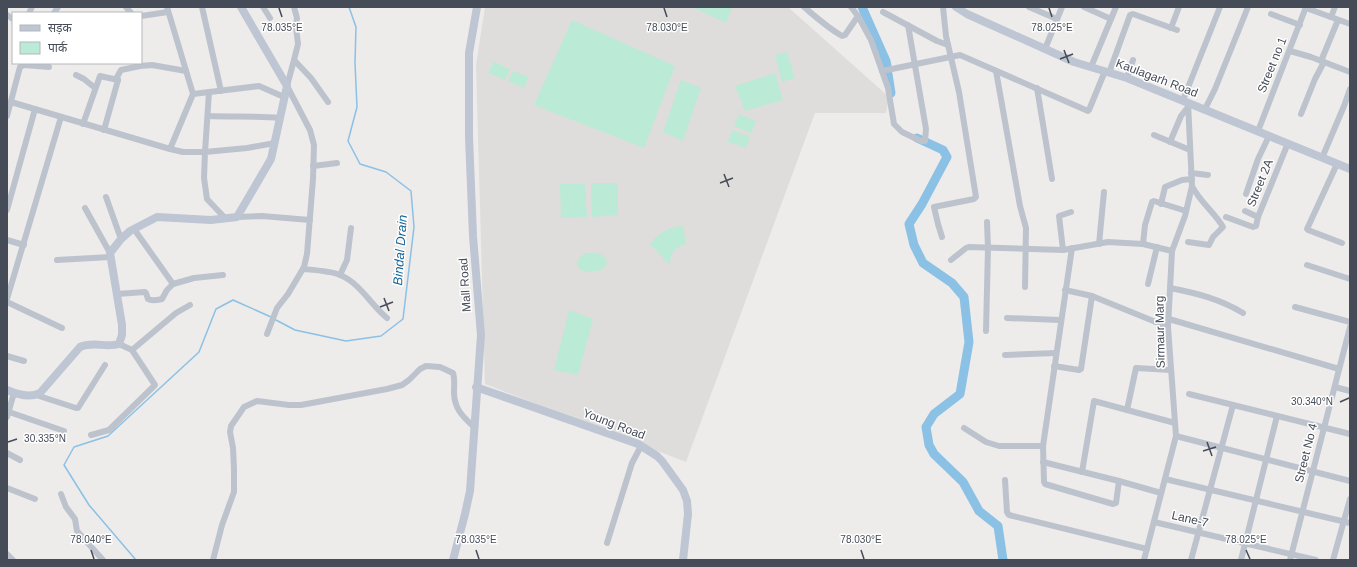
<svg xmlns="http://www.w3.org/2000/svg" width="1357" height="567" font-family="Arial,'Noto Sans Devanagari',sans-serif">
<style>
.education{fill:#dfdddc}
.green{fill:#bbead6}
.lines{fill:none;stroke-linecap:round;stroke-linejoin:round}
.stream{stroke:#8ac1e4;stroke-width:1.5}
.river{stroke:#8ac1e4;stroke-width:9}
.street{stroke:#bdc3cd;stroke-width:6}
.secondary{stroke:#bec5d3;stroke-width:8}
.ticks{fill:none;stroke:#454b57;stroke-width:1.5}
.labels{text-anchor:middle;dominant-baseline:central;stroke-width:3;stroke-linejoin:round;paint-order:stroke}
.street-label{font-size:12px;fill:#454b57;stroke:#fff}
.water-label{font-size:13px;font-style:italic;fill:#15669a;stroke:#fff}
.ticks-label{font-size:10px;text-anchor:middle;fill:#454b57;stroke:#fff;stroke-width:3;stroke-linejoin:round;paint-order:stroke}
</style>
<rect width="100%" height="100%" fill="#eeebeb"/>
<polygon class="education" points="485,7 788,7 889,97 886,113 815,113 686,462 485,384 476,65"/>
<g class="green">
<polygon points="692,7 732,7 726,23"/>
<polygon points="572,20 675,66 644,148 534,105"/>
<polygon points="787,52 795,78 782,82 775,55"/>
<polygon points="494,62 510,69 505,80 488,73"/>
<polygon points="513,71 529,77 524,88 508,81"/>
<polygon points="775,73 783,100 745,111 735,86"/>
<polygon points="681,80 701,88 683,141 663,132"/>
<polygon points="739,114 756,121 751,133 734,126"/>
<polygon points="732,130 750,137 746,148 728,142"/>
<polygon points="591,183 618,183 618,215 592,217"/>
<polygon points="560,184 585,184 587,217 561,218"/>
<path d="M683,226L686,244C675,247 670,253 670,265L650,244C658,233 669,227 683,226Z"/>
<path d="M585,253C596,253 601,251 607,261L605,267L598,271L586,272L579,269L577,262L580,257Z"/>
<polygon points="569,310 593,319 578,375 554,370"/>
</g>
<g class="lines">
<g class="stream">
<polyline points="274,319 295,330 346,341 381,336 403,319 414,227 411,191 386,172 360,164 348,141 357,107 355,63 356,27 349,7"/>
<polyline points="136,560 89,505 64,465 74,447 108,436 199,352 216,309 233,300 271,317"/>
</g>
<g class="river">
<polyline points="862,7 886,61 887,66"/>
<polyline points="888,74 891,93"/>
<polyline points="917,138 943,150 947,157 922,204 909,224 914,245 923,263 952,283 964,297 969,342 960,394 934,414 926,427 929,445 934,454 963,482 979,511 998,526 1003,560"/>
</g>
<g class="street">
<polyline points="126,7 131,13"/>
<polyline points="167,7 193,94 170,149"/>
<polyline points="202,7 221,91"/>
<polyline points="263,7 270,18"/>
<path d="M804,7C817,18 828,28 842,36L845,35L858,16"/>
<polyline points="851,7 858,16 871,40 882,71 960,55 1088,111 1089,110 1105,71"/>
<polyline points="1029,7 1057,19"/>
<polyline points="1084,7 1111,19"/>
<polyline points="1306,8 1350,24"/>
<polyline points="883,12 937,41 948,45"/>
<polyline points="29,13 32,7"/>
<polyline points="54,13 58,7"/>
<polyline points="1271,14 1300,25"/>
<polyline points="7,15 13,19"/>
<polyline points="141,16 168,12"/>
<polyline points="1331,17 1335,7"/>
<polyline points="1171,28 1179,7"/>
<polyline points="1045,49 1062,7"/>
<polyline points="1290,51 1311,57 1350,72"/>
<polyline points="294,60 298,44 296,27 297,18 294,7"/>
<polyline points="1321,61 1338,20"/>
<polyline points="1091,67 1116,7"/>
<polyline points="882,71 888,88 894,124 902,132 921,141 925,141 926,129 908,25"/>
<polyline points="996,71 1020,206 1026,228 1025,287"/>
<polyline points="1109,73 1130,15 1133,14 1177,30"/>
<polyline points="76,75 84,79 95,88"/>
<polyline points="1127,78 1133,60"/>
<polyline points="1037,88 1052,179"/>
<polyline points="193,94 259,86 284,97"/>
<polyline points="1183,100 1220,7"/>
<polyline points="11,102 170,149 183,152 205,152 209,92"/>
<polyline points="1205,109 1215,89 1248,7"/>
<polyline points="1301,114 1315,79 1324,62"/>
<polyline points="7,116 20,67 24,65 49,67"/>
<path d="M208,116C232,117 256,116 280,118"/>
<polyline points="83,124 100,76 118,80 117,77 121,70 140,66 152,65 186,71"/>
<polyline points="104,130 118,80"/>
<polyline points="1258,131 1306,7"/>
<polyline points="1154,135 1190,150"/>
<polyline points="1170,142 1181,116 1188,107"/>
<polyline points="1322,158 1344,106 1350,89"/>
<polyline points="1337,164 1307,229 1308,230 1342,243"/>
<polyline points="313,166 337,163"/>
<polyline points="1191,173 1208,175"/>
<polyline points="1246,194 1258,159 1269,136"/>
<polyline points="106,197 121,239"/>
<polyline points="1161,204 1165,187 1182,180 1192,179"/>
<polyline points="85,208 110,253"/>
<polyline points="7,210 35,109"/>
<polyline points="1245,211 1258,217 1288,143"/>
<polyline points="237,217 262,216 310,220"/>
<polyline points="1226,217 1253,227 1256,226 1258,217"/>
<polyline points="225,218 207,199 204,178 205,152 247,148 275,143"/>
<polyline points="942,237 938,224 934,207 974,199 976,197 959,92 946,36 943,7"/>
<polyline points="7,240 24,245"/>
<path d="M1188,242L1209,245L1213,237L1223,227C1214,212 1200,202 1192,186"/>
<polyline points="1099,244 1104,192"/>
<polyline points="1143,244 1145,225 1152,202 1154,201 1186,211"/>
<polyline points="1072,248 1043,446 1044,482 1045,484 1113,504 1116,503 1119,481"/>
<polyline points="1063,250 1059,216 1071,212"/>
<polyline points="57,260 110,257"/>
<polyline points="951,260 966,248 969,247 1063,250 1108,242 1143,244 1172,251"/>
<polyline points="1307,265 1350,279"/>
<path d="M303,269C314,270 331,271 340,275C360,283 371,305 387,318"/>
<polyline points="340,275 347,260 351,228"/>
<polyline points="173,284 194,278 223,275"/>
<polyline points="1148,284 1157,247"/>
<path d="M1170,288C1196,293 1220,299 1243,313"/>
<polyline points="1065,290 1092,296 1168,327"/>
<path d="M117,294L145,292L146,293L148,299C151,301 158,300 162,299L167,290L173,284L134,229"/>
<polyline points="7,299 61,117"/>
<polyline points="7,302 62,328"/>
<polyline points="1295,307 1350,322"/>
<polyline points="1007,318 1060,320"/>
<polyline points="1169,319 1339,369"/>
<polyline points="986,331 988,248 987,222"/>
<polyline points="267,334 277,308 288,294 304,267 307,254 313,179 314,145 310,130 287,86 294,60 311,78 328,102"/>
<polyline points="132,350 176,313 190,305"/>
<polyline points="1005,355 1056,353"/>
<polyline points="7,356 24,361"/>
<polyline points="1054,366 1079,370 1081,369 1092,296"/>
<polyline points="1335,387 1350,391"/>
<polyline points="1189,394 1350,434"/>
<polyline points="36,395 76,408 78,408 105,365"/>
<polyline points="1127,410 1136,368 1171,370"/>
<polyline points="9,412 64,431"/>
<polyline points="7,417 14,393"/>
<polyline points="964,428 986,442 999,446 1043,446"/>
<polyline points="91,435 109,430 155,385 132,350 119,344"/>
<polyline points="1176,436 1350,481"/>
<polyline points="7,453 20,460"/>
<polyline points="1043,462 1119,481 1161,493"/>
<polyline points="1082,472 1094,401 1175,423"/>
<polyline points="1165,479 1350,523"/>
<polyline points="1005,480 1007,512 1009,515 1147,549"/>
<polyline points="7,488 35,499"/>
<polyline points="61,494 66,507 75,519 77,531 103,560"/>
<polyline points="1154,522 1316,560"/>
<polyline points="607,543 632,463 641,446"/>
<polyline points="7,554 13,560"/>
<path d="M213,560L222,525L234,492V469L233,448L230,432L231,426L244,407L257,401L289,405H301L387,389L402,385L409,380L420,369L426,366L440,367L453,373C455,379 454,386 454,392C454,408 462,416 473,426"/>
<polyline points="1144,560 1176,436 1168,327 1172,251 1185,216 1192,186 1188,102"/>
<polyline points="1191,560 1233,405"/>
<polyline points="1241,560 1277,416"/>
<polyline points="1290,560 1350,327"/>
<polyline points="1333,560 1350,499"/>
</g>
<g class="secondary">
<polyline points="956,7 967,14 1074,62 1127,78 1350,169"/>
<polyline points="476,387 638,444 657,456 662,461 683,490 687,501 688,514 683,560"/>
<path d="M7,390C16,394 30,398 40,393L80,347C93,341 106,348 119,344L122,335V325L110,253L121,239L130,231L157,217L211,220L237,217L271,159L287,86L241,7"/>
<polyline points="453,560 465,514 470,491 481,335 473,236 469,137 469,53 477,7"/>
</g>
</g>
<path class="ticks" d="M279,8L282,17M664,8L667,17M1049,8L1052,17M1064,50L1069,63M1060,59L1073,54M724,174L729,187M720,183L733,178M384,298L389,311M380,307L393,302M1340,402L1349,398M8,442L17,439M1207,442L1212,456M1203,451L1216,447M91,550L94,559M476,550L479,559M861,550L864,559M1246,550L1250,559"/>
<g class="labels">
<g class="street-label">
<text transform="translate(1272 65) rotate(-68)">Street no 1</text>
<text transform="translate(1157 78) rotate(21)">Kaulagarh Road</text>
<text transform="translate(1260 183) rotate(-68)">Street 2A</text>
<text transform="translate(465 285) rotate(-94)">Mall Road</text>
<text transform="translate(1160 332) rotate(-91)">Sirmaur Marg</text>
<text transform="translate(614 424) rotate(21)">Young Road</text>
<text transform="translate(1306 453) rotate(-76)">Street No 4</text>
<text transform="translate(1190 519) rotate(13)">Lane-7</text>
</g>
<g class="water-label">
<text transform="translate(400 250) rotate(-86)">Bindal Drain</text>
</g>
</g>
<g class="ticks-label">
<text x="282" y="31">78.035°E</text>
<text x="667" y="31">78.030°E</text>
<text x="1052" y="31">78.025°E</text>
<text x="1312" y="405">30.340°N</text>
<text x="45" y="442">30.335°N</text>
<text x="91" y="543">78.040°E</text>
<text x="476" y="543">78.035°E</text>
<text x="861" y="543">78.030°E</text>
<text x="1246" y="543">78.025°E</text>
</g>
<rect width="1357" height="567" fill="none" stroke="#454b57" stroke-width="16"/>
<rect x="12" y="12" width="130" height="52" fill="#ffffff" stroke="#b5b7bc"/>
<rect x="20" y="25" width="20" height="6" fill="#bec5d3" stroke="#b5b7bc"/>
<text x="48" y="32" font-size="12" fill="#454b57">सड़क</text>
<rect x="20" y="42" width="20" height="12" fill="#bbead6" stroke="#b5b7bc"/>
<text x="48" y="52" font-size="12" fill="#454b57">पार्क</text>
</svg>
